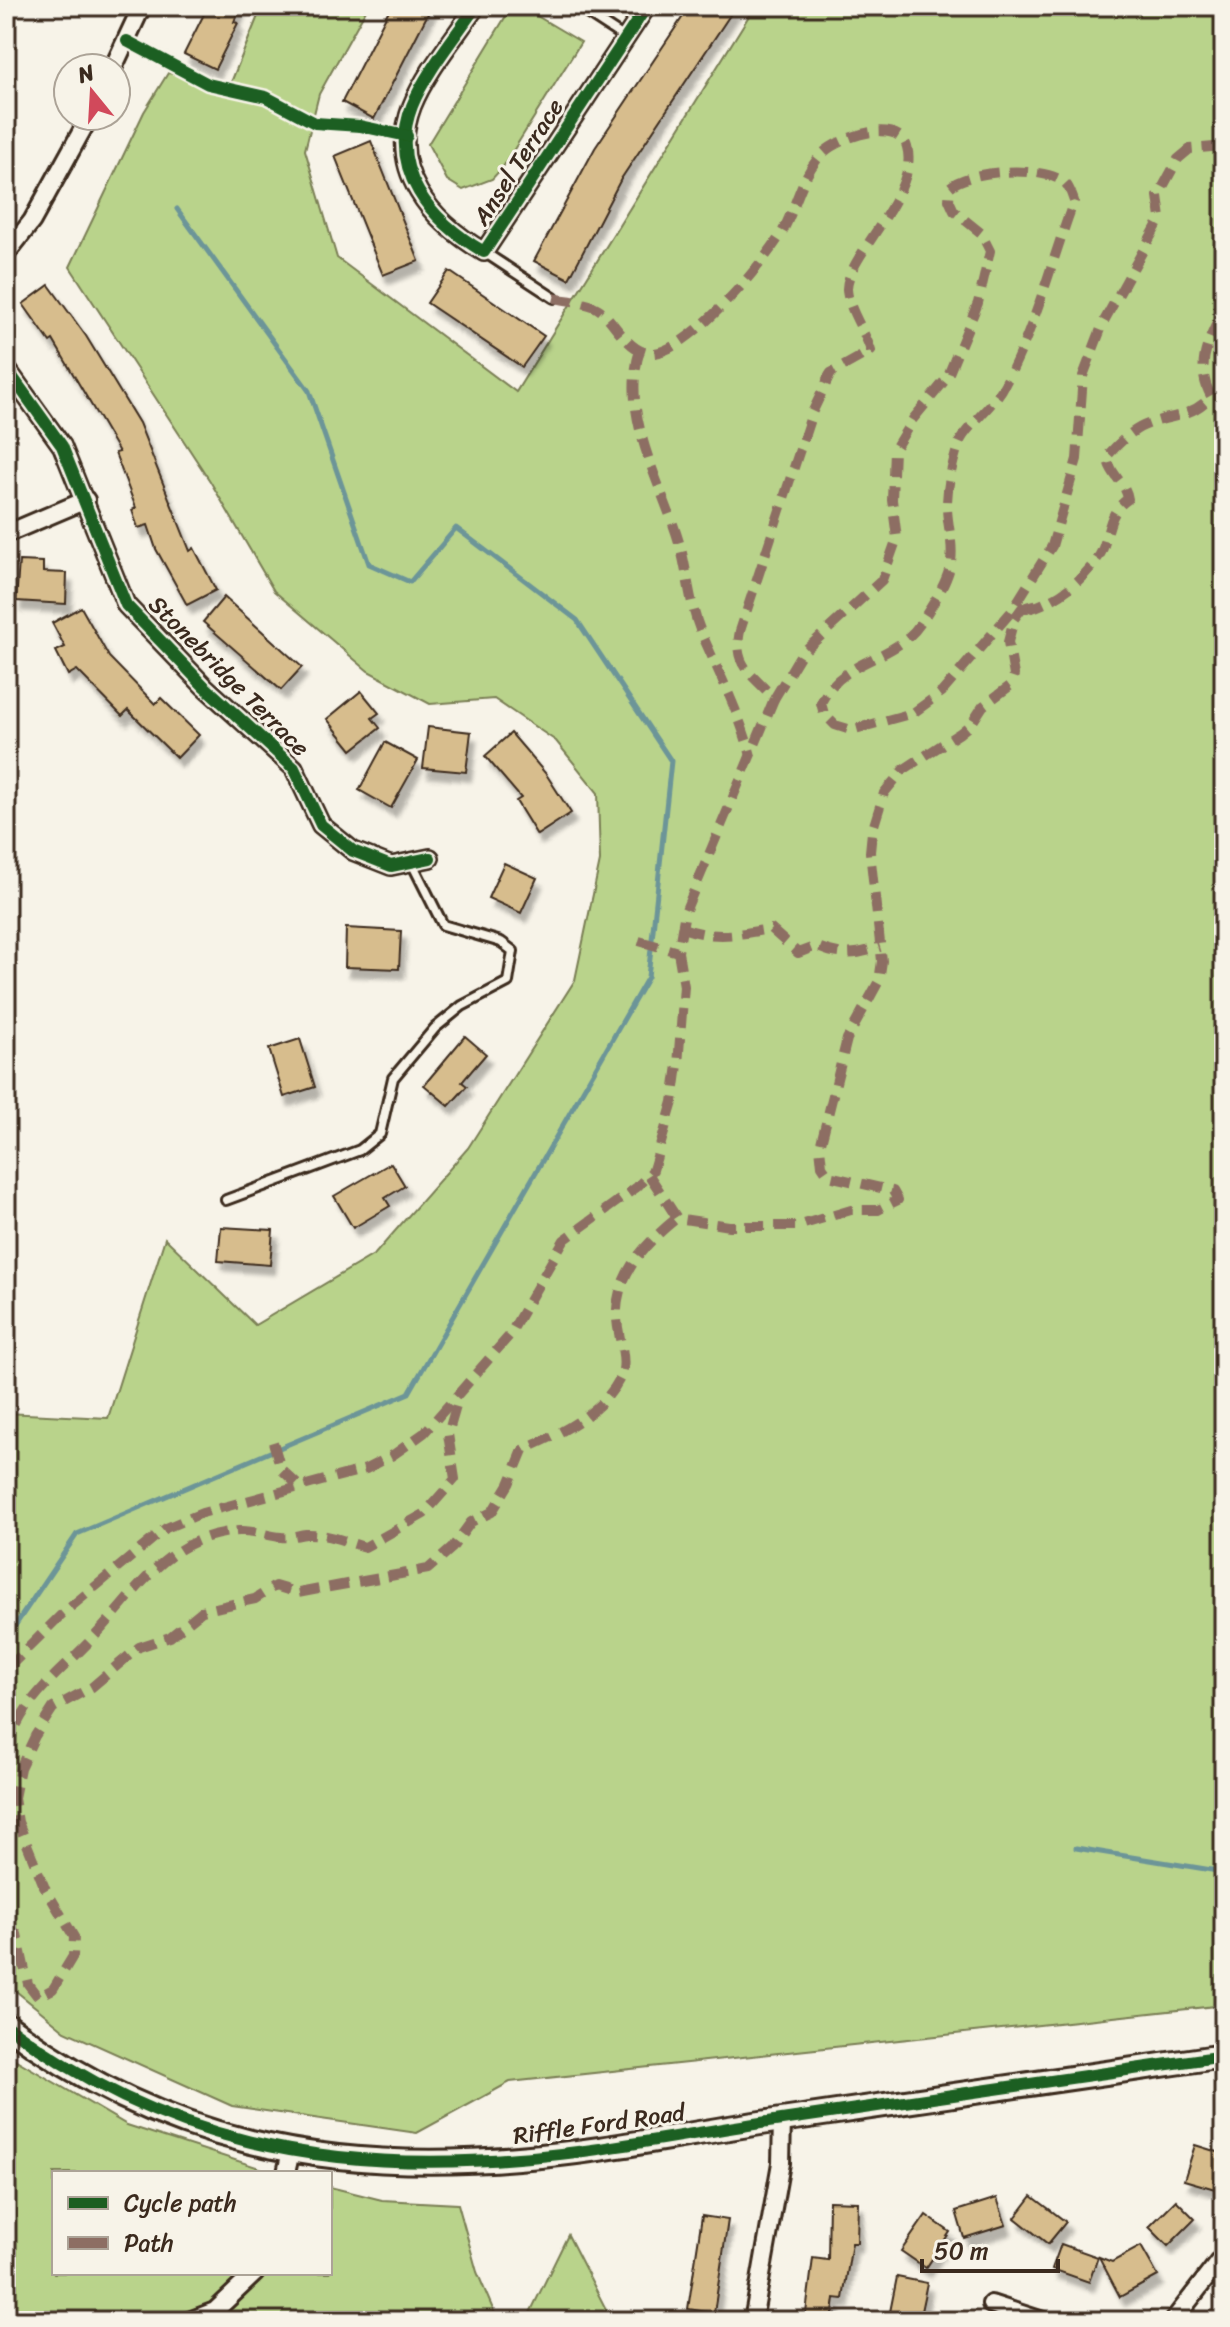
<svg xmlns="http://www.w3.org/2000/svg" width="1230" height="2327" font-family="Sriracha,sans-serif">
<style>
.green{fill:#b9d38b;stroke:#7a7e54;stroke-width:2}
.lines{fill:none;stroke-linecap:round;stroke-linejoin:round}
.stream{stroke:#6c9598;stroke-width:5}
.building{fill:#d7bd8d;stroke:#3b2a1e;stroke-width:2;filter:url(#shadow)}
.lane-casing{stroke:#3b2a1e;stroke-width:14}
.street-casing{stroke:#3b2a1e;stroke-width:22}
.secondary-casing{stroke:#3b2a1e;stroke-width:28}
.lane{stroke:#f7f3e8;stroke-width:8}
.street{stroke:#f7f3e8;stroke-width:16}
.secondary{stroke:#f7f3e8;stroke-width:22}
.quiet{stroke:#8d6e63;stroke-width:10;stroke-dasharray:20 10;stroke-linecap:butt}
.cycleway-casing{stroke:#f7f3e8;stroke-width:17}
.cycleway{stroke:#1b5e20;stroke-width:12}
.labels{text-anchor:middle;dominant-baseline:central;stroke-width:6;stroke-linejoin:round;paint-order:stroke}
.street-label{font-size:24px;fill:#3b2a1e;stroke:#f7f3e8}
</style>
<defs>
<filter id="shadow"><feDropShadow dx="5" dy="9" stdDeviation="2" flood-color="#0004"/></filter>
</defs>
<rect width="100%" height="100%" fill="#f7f3e8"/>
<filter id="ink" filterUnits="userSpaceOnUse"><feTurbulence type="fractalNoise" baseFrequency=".0125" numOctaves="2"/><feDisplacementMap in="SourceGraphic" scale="16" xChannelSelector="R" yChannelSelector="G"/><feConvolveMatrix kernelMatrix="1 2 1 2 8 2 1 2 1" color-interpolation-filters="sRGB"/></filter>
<g filter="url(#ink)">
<g class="green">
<polygon points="262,6 368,6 319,94 305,150 337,258 516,392 755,6 1224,6 1224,2005 510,2082 417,2133 232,2106 65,2031 6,1983 6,1413 108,1418 165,1238 255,1325 375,1254 468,1148 575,980 600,861 598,793 556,741 494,699 430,704 368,671 274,591 210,481 70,267 144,112 168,73 230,85"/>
<polygon points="512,6 520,6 581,42 503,167 492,179 463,190 447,180 428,144"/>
<polygon points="6,2054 127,2125 275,2173 54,2173 54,2273 330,2273 330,2187 382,2200 458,2204 477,2272 498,2321 6,2321"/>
<polygon points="568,2235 612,2321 526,2321"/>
</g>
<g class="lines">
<g class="stream">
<polyline points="6,1639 77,1534 409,1393 648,977 671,761 577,620 456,528 410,582 369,564 309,391 177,209"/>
<polyline points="1076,1848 1224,1872"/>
</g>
</g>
<g class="building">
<polygon points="208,6 240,6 234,22 238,23 215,69 184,54"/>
<polygon points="391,6 432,6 374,119 342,102"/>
<polygon points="690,6 736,6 621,179 569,279 534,261 595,148"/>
<polygon points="371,141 419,261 383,275 335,156"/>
<polygon points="449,271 544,336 522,367 427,303"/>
<polygon points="49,285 86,336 139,423 190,551 194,548 216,590 187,605 156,549 148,525 138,528 132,510 136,508 115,453 119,452 53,340 50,342 23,304"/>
<polygon points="19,561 43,562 43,572 67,573 66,604 16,601"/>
<polygon points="224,597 302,667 281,690 203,622"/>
<polygon points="81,607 109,657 155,704 161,698 199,735 177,758 128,710 122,716 77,670 68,675 56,651 65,647 52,623"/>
<polygon points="361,691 379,713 372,718 380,728 352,750 327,719"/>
<polygon points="428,727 471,732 466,772 423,768"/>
<polygon points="511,733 546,774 571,813 537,835 516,801 521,798 485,756"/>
<polygon points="385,742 418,760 391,808 359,790"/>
<polygon points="504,863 537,878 521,913 488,898"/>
<polygon points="346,928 401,931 399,969 345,967"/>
<polygon points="465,1036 486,1054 462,1082 467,1086 449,1106 424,1085"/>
<polygon points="300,1039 315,1087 284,1097 269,1049"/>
<polygon points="391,1163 405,1186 385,1198 390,1206 353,1228 334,1196"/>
<polygon points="221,1227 273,1230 270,1265 218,1261"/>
<polygon points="1195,2145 1224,2154 1215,2189 1184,2180"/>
<polygon points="1032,2196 1066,2222 1048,2244 1015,2218"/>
<polygon points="997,2198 1006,2225 964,2238 956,2211"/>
<polygon points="1176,2200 1195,2219 1168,2246 1149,2227"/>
<polygon points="829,2201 858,2202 857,2243 852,2243 843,2299 835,2298 832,2321 805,2321 813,2258 828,2260"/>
<polygon points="926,2215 950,2232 926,2268 901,2251"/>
<polygon points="702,2216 728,2220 714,2313 688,2309"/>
<polygon points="1061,2244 1098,2257 1089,2282 1052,2269"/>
<polygon points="1141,2246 1158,2276 1120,2297 1099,2257 1112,2262"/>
<polygon points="897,2277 927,2283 919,2321 889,2317"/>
</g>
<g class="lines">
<defs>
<g id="lane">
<polyline points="576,6 625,38"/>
<polyline points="484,252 554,298"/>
<polyline points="226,1200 360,1150 380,1134 393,1078 435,1028 462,1006 508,982 513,951 501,942 443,925 412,863"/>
</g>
<g id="street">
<path d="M476,6C456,36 425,73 412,106C387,171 431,221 484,252L647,6"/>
<polyline points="113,68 142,6"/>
<polyline points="6,254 32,221 90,116"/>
<polyline points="6,368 62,446 126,605 204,686 294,768 321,825 353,851 391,866 430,858"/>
<polyline points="6,534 86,500"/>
<polyline points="286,2173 291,2151"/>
<polyline points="991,2304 1043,2321"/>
<polyline points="189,2321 215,2311 255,2273"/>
<polyline points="753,2321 781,2163 782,2120"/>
<polyline points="1173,2321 1224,2255"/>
</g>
<path id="secondary" d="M6,2025C162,2142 326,2174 518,2158C601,2152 685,2134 768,2122C920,2100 1072,2077 1224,2056"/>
</defs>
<use href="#lane" class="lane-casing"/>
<use href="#street" class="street-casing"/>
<use href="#secondary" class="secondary-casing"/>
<use href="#lane" class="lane"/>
<use href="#street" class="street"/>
<use href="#secondary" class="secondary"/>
<g class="quiet">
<path d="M554,298C567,301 590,302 600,310C616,323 630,356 655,353C692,348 763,264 781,234C796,209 801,174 823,153C838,138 898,116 907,147C920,192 846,258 847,289C848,309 865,331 871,351L831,373L826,381"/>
<path d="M640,350C619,417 663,484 681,549C688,576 690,606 701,632C719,673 739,712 751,756"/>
<path d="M1030,601L1032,608C1057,600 1082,581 1097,559C1111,541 1104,515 1128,499C1126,481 1107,474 1108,455C1119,443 1133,429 1148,424C1172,415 1193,417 1211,396C1194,365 1209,339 1224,309"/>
<path d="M774,699L801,654L882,580L897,538L892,500L894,450L913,419L947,378L978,303L990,251L981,233L954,211L949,200L950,187C970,170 1037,166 1061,180C1069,184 1071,193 1074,201C1051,262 1036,326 1005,384C994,407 963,428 958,446C952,465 947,487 947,506C947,527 955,545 950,567C946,584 932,606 922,621C897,662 842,657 821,703L824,714L835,725L851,730L913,713L942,692L1011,612L1052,546L1077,459L1083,376L1104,321L1161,218L1158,196L1178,159L1190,149L1224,146"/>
<path d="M682,928C718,940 736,934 771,929L798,953L816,946C840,957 855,955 880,947"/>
<polyline points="639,941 678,952"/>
<polyline points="649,1175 677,1218 729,1226 797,1226 851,1210 878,1210 898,1200 893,1191 829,1176 822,1166 820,1147 847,1039 879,981 882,961 870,852 872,832 884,793 903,770 960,733 972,723 983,706 1010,686 1014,675 1008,642 1014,619 1022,608 1032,608"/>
<polyline points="273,1442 281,1469 299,1486"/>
<path d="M6,1670L61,1615L166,1528L202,1513L366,1469L393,1455L424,1433L509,1336L564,1240L637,1187L653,1170L673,1102L678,1065L684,986L678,952L685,912L774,699C754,674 732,668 740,631L812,413L831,373"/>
<path d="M6,1753C21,1700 52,1680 88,1643C135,1596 164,1536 239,1531C253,1530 268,1536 281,1537C290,1538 297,1535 306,1534C325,1533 347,1542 365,1547L424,1514L455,1479L448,1434L457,1403"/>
<path d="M6,1927L17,1934L28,1984L38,1997L53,1989L73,1956L74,1937L44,1886L18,1822L14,1798L20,1768L35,1736L53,1708L92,1687L139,1647L170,1637L202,1611L255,1599L275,1586L298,1593L428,1569L452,1548L471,1522L492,1512L509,1484L523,1450C559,1434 604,1413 621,1376C627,1363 621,1346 619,1333C608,1282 641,1247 677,1218"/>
</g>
<defs>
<g id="cycleway">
<path d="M476,6C456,36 425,73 412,106C387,171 431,221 484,252L647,6"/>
<polyline points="127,41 208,84 266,97 315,123 360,126 407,136"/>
<polyline points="6,368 62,446 126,605 204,686 294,768 321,825 353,851 391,866 430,858"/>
<path d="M6,2025C162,2142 326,2174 518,2158C601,2152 685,2134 768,2122C920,2100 1072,2077 1224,2056"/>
</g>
</defs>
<use href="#cycleway" class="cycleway-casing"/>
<use href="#cycleway" class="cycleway"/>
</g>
</g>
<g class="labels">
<g class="street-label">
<text transform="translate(518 162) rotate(-57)">Ansel Terrace</text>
<text transform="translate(229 676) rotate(45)">Stonebridge Terrace</text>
<text transform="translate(599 2124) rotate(-8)">Riffle Ford Road</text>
</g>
</g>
<rect width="1230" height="2327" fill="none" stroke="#f7f3e8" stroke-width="32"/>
<rect x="16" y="16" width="1198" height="2295" fill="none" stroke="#3b2a1e" stroke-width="3" filter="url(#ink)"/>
<rect x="52" y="2171" width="280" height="104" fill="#f7f3e8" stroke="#aca397" stroke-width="2"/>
<rect x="68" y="2197" width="40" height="12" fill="#1b5e20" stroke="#aca397" stroke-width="2"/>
<text x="124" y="2211" font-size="24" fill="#3b2a1e">Cycle path</text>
<rect x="68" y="2237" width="40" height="12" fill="#8d6e63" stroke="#aca397" stroke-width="2"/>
<text x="124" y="2251" font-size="24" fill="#3b2a1e">Path</text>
<g transform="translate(92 92) rotate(342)"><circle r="38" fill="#f7f3e8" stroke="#aca397" stroke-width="2"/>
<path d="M0-6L14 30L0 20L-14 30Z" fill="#d1495b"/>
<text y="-12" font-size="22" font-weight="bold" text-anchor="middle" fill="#3b2a1e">N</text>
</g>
<path d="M922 2259v12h136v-12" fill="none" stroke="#3b2a1e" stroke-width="4"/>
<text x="934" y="2259" font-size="24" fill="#3b2a1e" stroke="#f7f3e8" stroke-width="6" paint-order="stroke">50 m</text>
</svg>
